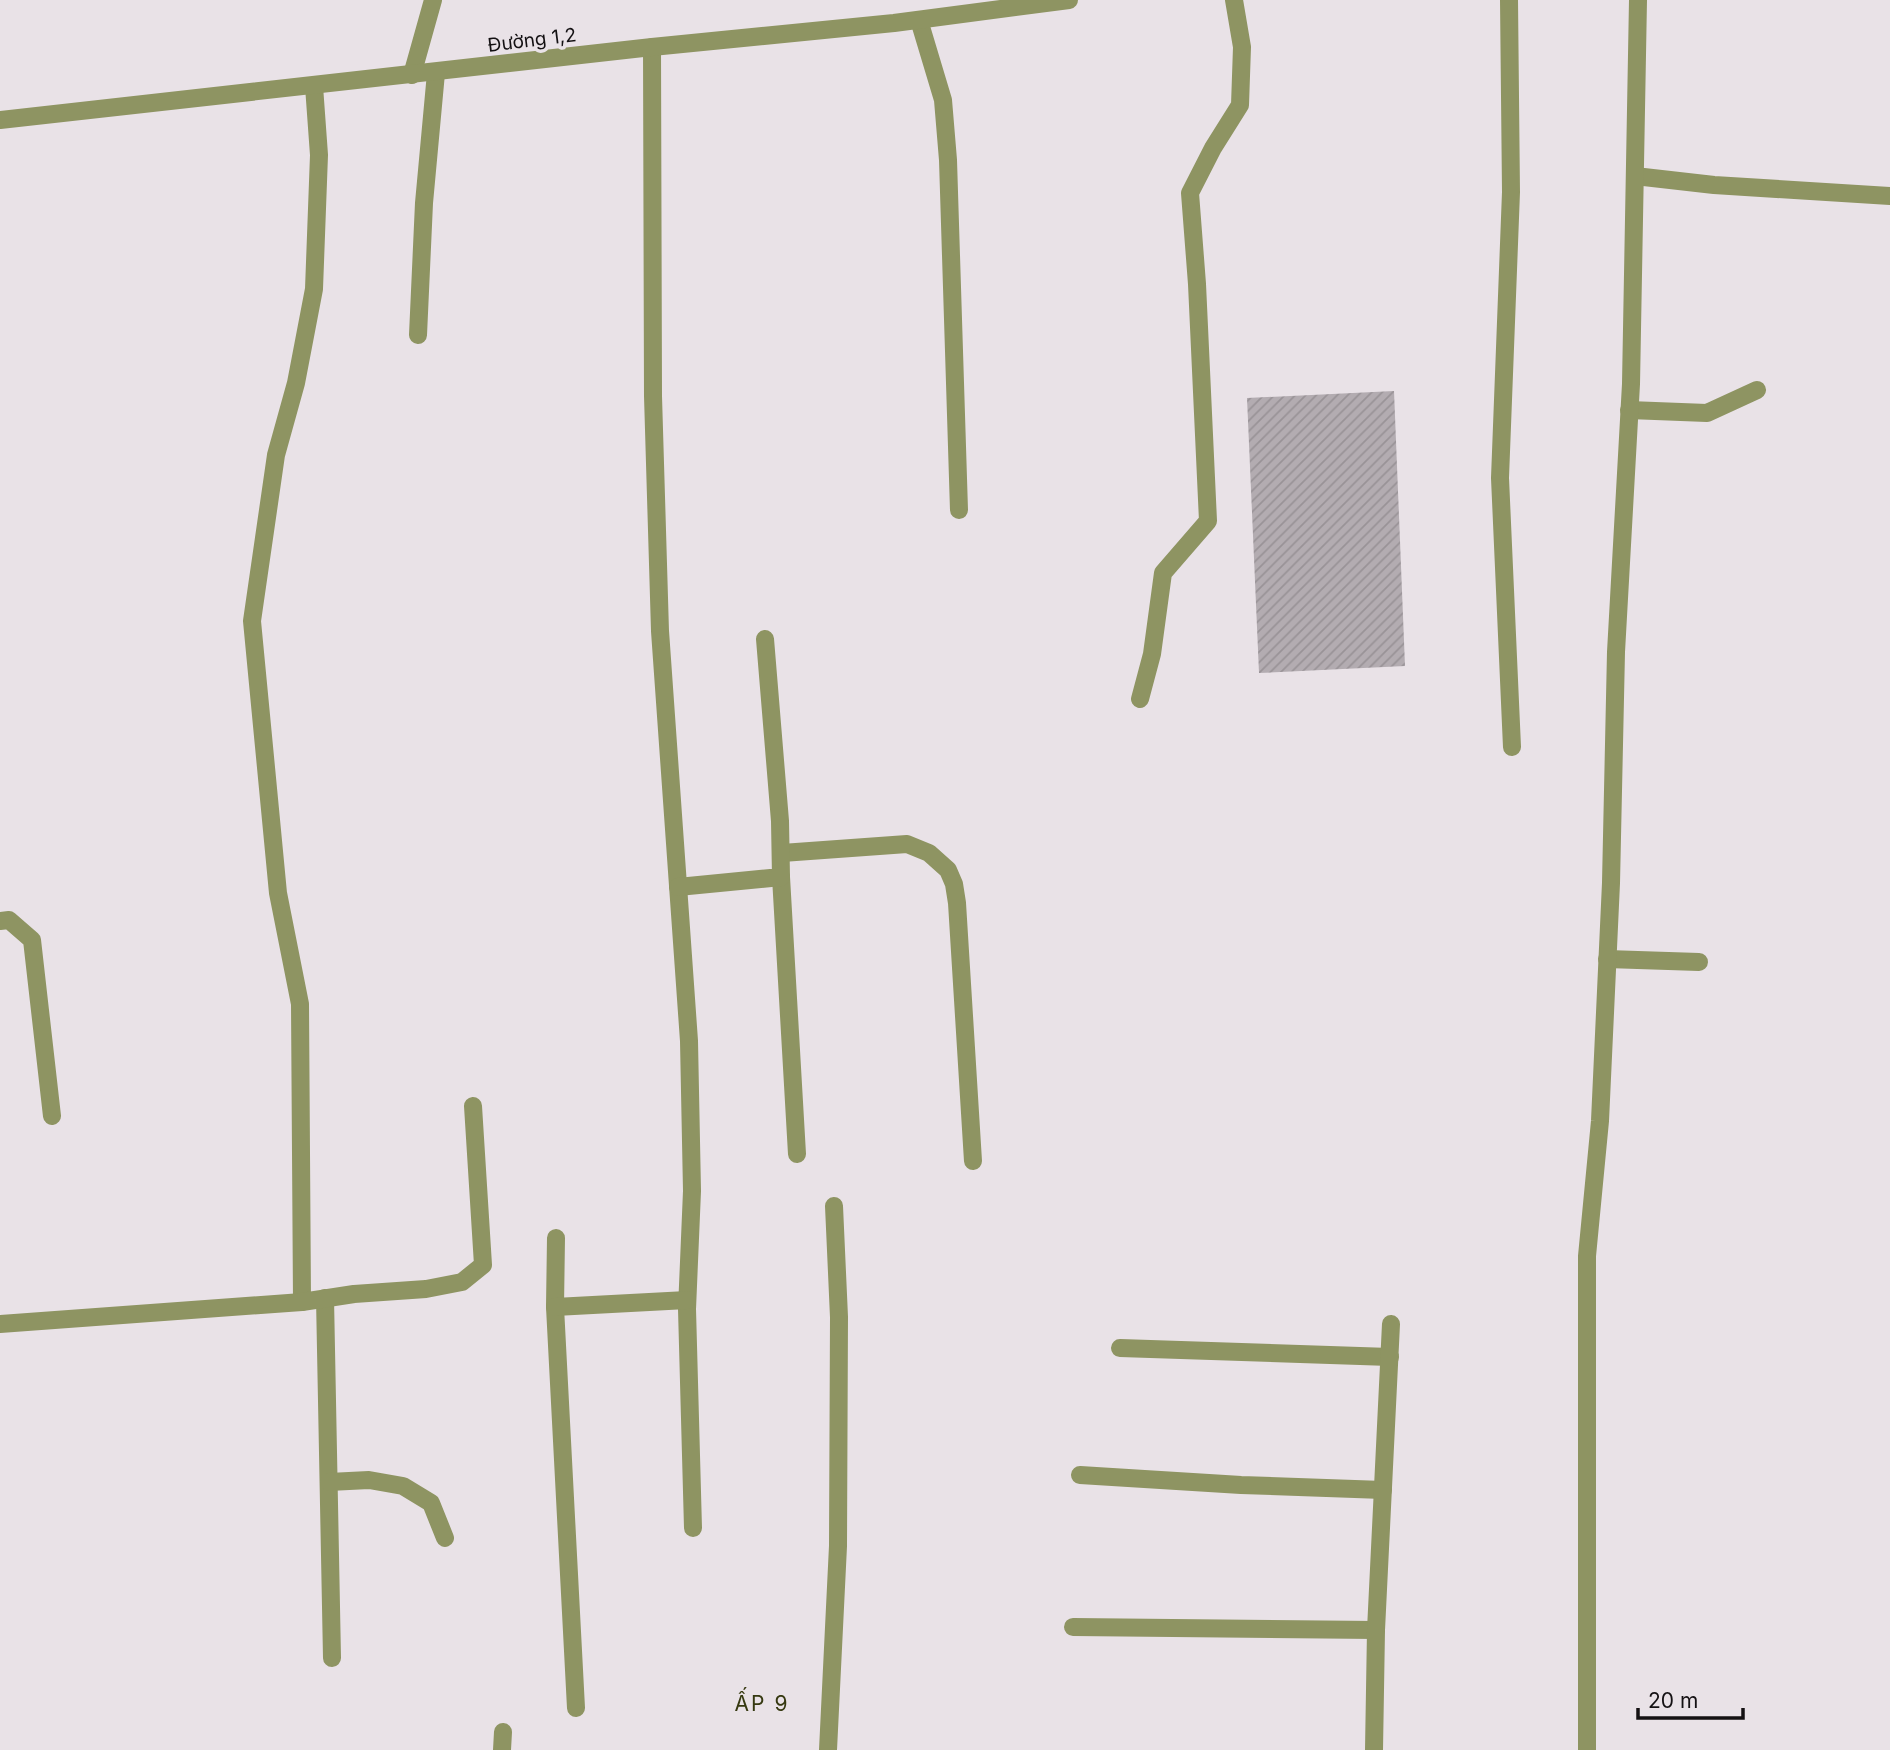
<svg xmlns="http://www.w3.org/2000/svg" width="1890" height="1750" font-family="Inter,sans-serif">
<style>
.building{fill:url(#building-hatch)}
.lines{fill:none;stroke-linecap:round;stroke-linejoin:round}
.service{stroke:#8e9462;stroke-width:18}
.minor{stroke:#8e9462;stroke-width:18}
.labels{text-anchor:middle;dominant-baseline:central;stroke-width:7;stroke-linejoin:round;paint-order:stroke}
.street-label{font-size:19px;fill:#141113;stroke:#e9e2e7}
.neighbourhood-label{font-size:21px;letter-spacing:2px;fill:#363911;stroke:#e9e2e7}
</style>
<defs>
<pattern id="building-hatch" width="6" height="6" patternUnits="userSpaceOnUse" patternTransform="scale(1.75)"><rect width="6" height="6" fill="#b3acb1"/><path d="M-1 1l2-2M0 6l6-6M5 7l2-2" fill="none" stroke="#999397"/></pattern>
</defs>
<rect width="100%" height="100%" fill="#e9e2e7"/>
<polygon class="building" points="1394,391 1405,666 1259,673 1247,398"/>
<g class="lines">
<g class="service">
<polyline points="919,20 943,100 948,160 959,510"/>
<polyline points="412,75 433,0"/>
<polyline points="418,335 424,203 436,73"/>
<polyline points="1140,699 1152,654 1163,573 1208,521 1197,284 1190,193 1213,148 1240,105 1242,47 1234,0"/>
<polyline points="782,853 907,844 929,853 948,870 954,884 957,903 973,1161"/>
<polyline points="781,877 797,1154"/>
<polyline points="556,1238 555,1307 576,1708"/>
<polyline points="325,1298 332,1658"/>
<polyline points="302,1302 300,1004 278,893 252,621 276,455 296,383 314,289 319,155 314,86"/>
<polyline points="0,1324 302,1302 354,1294 426,1289 462,1282 483,1265 473,1106"/>
<polyline points="329,1482 369,1480 403,1486 431,1503 445,1538"/>
</g>
<g class="minor">
<polyline points="1509,0 1511,192 1500,478 1512,747"/>
<polyline points="652,47 653,396 660,631 689,1041 692,1191 687,1309 693,1528"/>
<polyline points="0,120 652,47 894,23 1069,0"/>
<polyline points="1635,176 1714,185 1890,196"/>
<polyline points="1629,410 1707,413 1757,390"/>
<polyline points="678,887 781,877 780,821 765,639"/>
<polyline points="0,921 9,920 32,940 52,1116"/>
<polyline points="1607,959 1699,962"/>
<polyline points="555,1307 687,1300"/>
<polyline points="1120,1348 1390,1357"/>
<polyline points="1080,1475 1241,1485 1383,1490"/>
<polyline points="1073,1627 1376,1630"/>
<polyline points="502,1750 503,1732"/>
<polyline points="828,1750 838,1546 839,1317 834,1206"/>
<polyline points="1374,1750 1376,1630 1391,1324"/>
<polyline points="1587,1750 1587,1256 1600,1121 1611,883 1616,652 1631,384 1638,0"/>
</g>
</g>
<g class="labels">
<g class="street-label">
<text transform="translate(532 40) rotate(-7)">Đường 1,2</text>
</g>
<g class="neighbourhood-label">
<text x="762" y="1703">ẤP 9</text>
</g>
</g>
<path d="M1638 1708v10h105v-10" fill="none" stroke="#141113" stroke-width="3.5"/>
<text x="1648" y="1708" font-size="21" fill="#141113" stroke="#e9e2e7" stroke-width="5" paint-order="stroke">20 m</text>
</svg>
